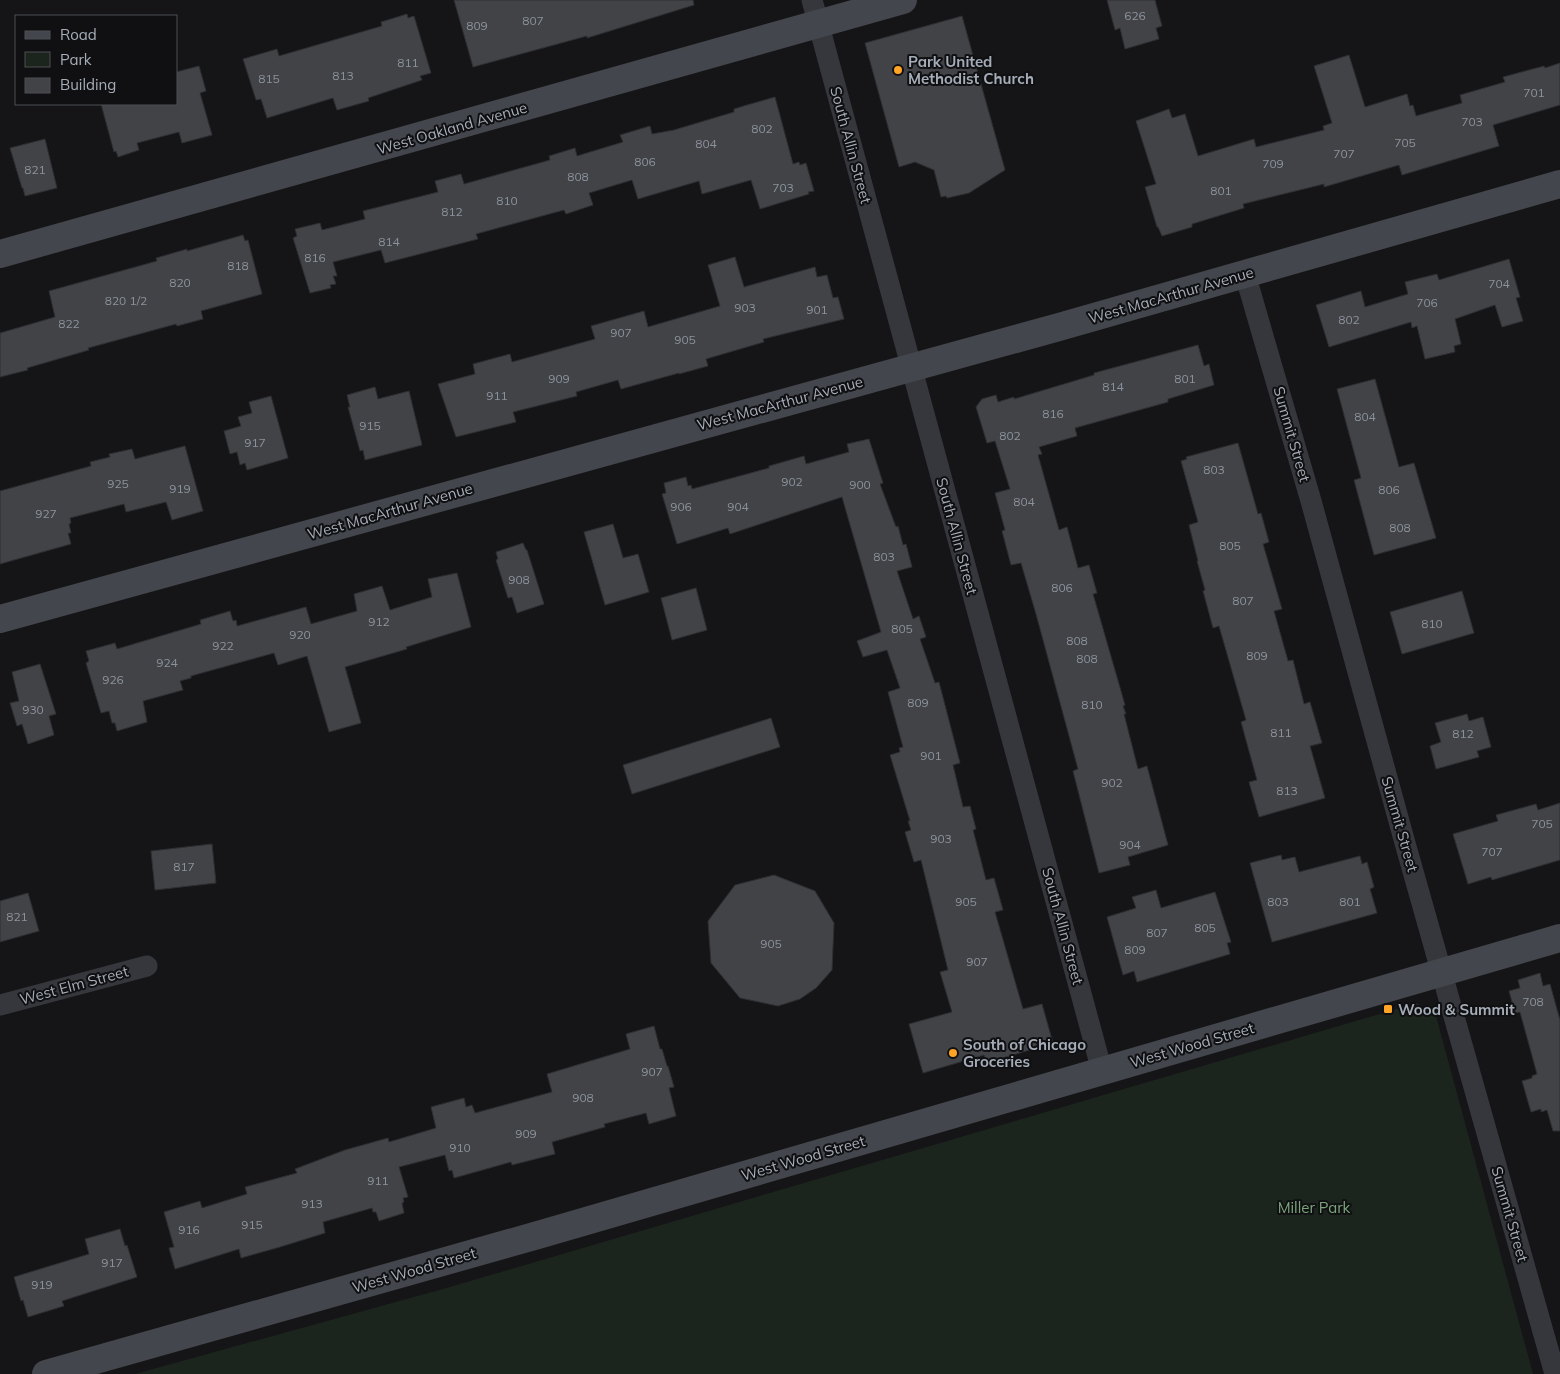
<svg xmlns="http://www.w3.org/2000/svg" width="1560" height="1374" font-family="Mulish,sans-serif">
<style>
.green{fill:#1c251d}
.building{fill:#414347;stroke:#2e2f33}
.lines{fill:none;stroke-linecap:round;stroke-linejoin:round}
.street{stroke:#35373c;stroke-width:21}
.secondary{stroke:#43464c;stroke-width:28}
.poi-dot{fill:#ffa424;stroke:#101012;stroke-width:2}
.labels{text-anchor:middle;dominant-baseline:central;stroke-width:4;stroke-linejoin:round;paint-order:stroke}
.number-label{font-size:12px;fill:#8c929c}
.poi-label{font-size:15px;font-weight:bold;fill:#a5adb8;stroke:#101012;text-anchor:start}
.street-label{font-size:15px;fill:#a5adb8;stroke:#101012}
.park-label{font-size:15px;fill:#7ca47b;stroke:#101012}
</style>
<rect width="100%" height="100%" fill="#151517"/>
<polygon class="green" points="1417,1003 1436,1016 1533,1374 135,1374 450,1287"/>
<g class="building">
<polygon points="454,0 693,0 694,5 587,38 587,36 473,67"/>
<polygon points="1107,0 1155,0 1162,26 1156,28 1159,39 1125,49 1120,28 1115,30"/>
<polygon points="407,14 408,18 414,16 431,73 420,76 422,80 368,98 369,101 337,110 333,98 267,118 261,99 256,100 243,59 277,49 279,56 382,26 381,22"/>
<polygon points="962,16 1005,170 969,193 947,198 946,196 941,197 934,170 915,162 899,167 865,43"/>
<polygon points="1349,55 1365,107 1407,94 1410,106 1413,105 1416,116 1462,103 1460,95 1505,82 1503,77 1544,66 1545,68 1560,63 1560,105 1493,125 1499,146 1402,175 1399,165 1324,187 1324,184 1243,204 1244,208 1192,224 1192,227 1162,236 1158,227 1157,227 1145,187 1156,184 1136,121 1169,109 1172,118 1185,114 1198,156 1254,139 1256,147 1324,130 1323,126 1332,123 1314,66"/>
<polygon points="199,66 206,91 200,93 212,135 182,143 179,132 137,143 139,150 118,157 116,151 114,152 101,104 176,104 176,72"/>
<polygon points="775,97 793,164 799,162 800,165 806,163 814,191 808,192 809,194 760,209 751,180 702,194 699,181 638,199 632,180 589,193 593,205 566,214 564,210 476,234 478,239 385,263 381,250 333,262 337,276 333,276 336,284 330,285 331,288 310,293 293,238 297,236 295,229 320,223 322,230 365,219 363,211 438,192 435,181 461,174 464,184 550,160 549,156 575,148 577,156 623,142 620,135 650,126 652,134 674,130 734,112 734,109 747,105"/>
<polygon points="45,139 57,188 25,196 23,188 22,188 10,148"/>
<polygon points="243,235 245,241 248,240 262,294 201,311 203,319 177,326 176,324 88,348 89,350 27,368 28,370 0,377 0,333 55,317 49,291 157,261 156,258 187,249 187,251"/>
<polygon points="735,257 744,287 815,267 817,277 827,275 833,298 838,297 844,319 763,339 764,342 706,359 708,366 679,374 679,373 621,389 618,380 576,392 577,396 513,412 516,422 456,437 438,384 475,374 473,364 510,354 512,362 595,339 591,326 644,311 648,327 720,306 708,265"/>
<polygon points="1509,259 1520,297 1516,298 1523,321 1502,327 1495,305 1455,319 1461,344 1454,346 1455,352 1425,359 1417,326 1412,328 1411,322 1329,347 1316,305 1361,291 1365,307 1408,294 1405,282 1437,274 1439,280"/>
<polygon points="1198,345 1204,366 1209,364 1214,385 1168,399 1168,402 1075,428 1077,436 1039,447 1042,454 1038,455 1059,530 1067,527 1078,568 1089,565 1097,593 1093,594 1125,705 1123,706 1126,714 1124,714 1138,769 1147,766 1168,845 1128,857 1130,865 1099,873 1073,771 1078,769 1036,614 1021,563 1011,565 1002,531 1005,530 995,493 1010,489 995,441 987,443 976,407 982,399 996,395 998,402 1014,397 1014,399 1094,375 1094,373"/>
<polygon points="1375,379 1399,467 1414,463 1436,538 1374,555 1354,480 1361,478 1337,389"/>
<polygon points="375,387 378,399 409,391 422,445 365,460 363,450 360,451 348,407 350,407 347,395"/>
<polygon points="271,396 288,458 247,470 245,463 240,465 237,452 230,454 224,431 241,426 238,417 252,413 249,402"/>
<polygon points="869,439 883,483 880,484 896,527 898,526 903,545 906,544 912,567 897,571 913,619 919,616 926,637 920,639 935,683 939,682 960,763 953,765 963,807 970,806 976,829 973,830 986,880 994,878 1003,910 995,912 1023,1009 1042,1004 1053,1043 986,1063 984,1055 923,1073 909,1024 952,1012 940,972 948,970 921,860 914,862 905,832 911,830 908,821 910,821 890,755 900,752 899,748 903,747 888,692 900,688 887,650 863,657 857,641 881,632 842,497 730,534 728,528 677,544 662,494 666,493 664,483 686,477 688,486 691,485 692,489 769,468 769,466 804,456 806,464 849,452 847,444"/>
<polygon points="1238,443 1258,514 1261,513 1269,542 1263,544 1282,609 1274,611 1288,661 1293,660 1304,704 1310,702 1322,743 1310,746 1325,798 1259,817 1249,782 1257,780 1241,722 1246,720 1219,626 1213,628 1203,591 1205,590 1197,561 1198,561 1189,525 1198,522 1181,461 1187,459 1186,457"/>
<polygon points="185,446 203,511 172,520 166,502 126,512 124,504 70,518 71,523 69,524 71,533 68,533 71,544 0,564 0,491 91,466 90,462 110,457 109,454 132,449 135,459"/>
<polygon points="613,524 623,558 638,554 649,592 605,605 584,532"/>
<polygon points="523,543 526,550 527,550 544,604 517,613 512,597 508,598 496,560 498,559 496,552"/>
<polygon points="457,573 471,627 406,647 407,649 345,667 361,723 329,732 307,656 278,665 274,653 191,676 191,678 180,681 183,690 143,701 147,722 117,731 115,723 112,723 109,711 101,713 86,663 89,661 86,651 115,643 117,649 201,624 200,620 230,611 233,621 236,620 237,626 306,607 311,624 357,611 354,594 382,586 390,610 432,597 428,579"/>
<polygon points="696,588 707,630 672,640 661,598"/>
<polygon points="1462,591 1474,633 1402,654 1390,612"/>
<polygon points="40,664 56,714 49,716 54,735 28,744 22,724 17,726 10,703 19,701 12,672"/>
<polygon points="1467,714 1469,721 1483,717 1491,747 1477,751 1479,757 1436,769 1430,746 1441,742 1435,723"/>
<polygon points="771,718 780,747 632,794 623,765"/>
<polygon points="1560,803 1560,860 1492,880 1491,877 1468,884 1453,834 1498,821 1496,815 1536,804 1538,810"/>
<polygon points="212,844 216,883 155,890 151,851"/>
<polygon points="1281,855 1282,860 1295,857 1299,872 1360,856 1362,864 1367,862 1374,887 1370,889 1377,913 1272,942 1250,863"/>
<polygon points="774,875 815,891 834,923 832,970 816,988 800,999 778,1006 740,998 711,963 708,921 735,885"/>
<polygon points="1156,890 1161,908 1215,892 1231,942 1227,943 1230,954 1137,982 1134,971 1123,975 1107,917 1136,908 1132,897"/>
<polygon points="28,893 39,931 0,942 0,901"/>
<polygon points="1540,973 1543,986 1550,984 1560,1020 1560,1131 1553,1131 1547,1110 1541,1112 1541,1109 1531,1112 1522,1081 1532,1078 1532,1076 1537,1074 1520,1012 1515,1013 1509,991 1520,988 1518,980"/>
<polygon points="654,1026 660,1049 662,1049 667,1066 668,1066 674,1087 669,1088 676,1116 649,1124 646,1113 604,1124 605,1127 552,1142 555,1154 512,1165 511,1162 454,1178 452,1170 449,1171 445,1155 399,1167 408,1197 403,1198 404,1202 402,1203 404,1213 379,1221 376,1212 373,1212 372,1208 323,1222 325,1233 280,1247 241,1258 239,1249 175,1269 169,1248 174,1247 164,1212 200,1201 202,1208 247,1194 245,1187 297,1173 295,1169 345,1150 388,1138 389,1142 436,1128 431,1107 464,1098 466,1107 472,1105 475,1113 552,1092 547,1074 630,1049 626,1034"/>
<polygon points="120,1229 125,1246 127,1245 137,1277 62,1301 64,1306 28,1317 23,1300 21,1301 14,1277 89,1254 85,1239"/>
</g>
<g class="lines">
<g class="street">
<polyline points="812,0 1102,1071"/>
<polyline points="1245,274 1311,501 1405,843 1555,1374"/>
<polyline points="0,1005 147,966"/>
</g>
<g class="secondary">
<polyline points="0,254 903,0"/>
<polyline points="0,619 1059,327 1560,184"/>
<polyline points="46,1374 538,1235 1560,938"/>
</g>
</g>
<g class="poi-dot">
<circle cx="898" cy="70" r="5"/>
<rect x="1383" y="1004" width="10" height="10" rx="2.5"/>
<circle cx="953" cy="1053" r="5"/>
</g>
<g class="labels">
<g class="number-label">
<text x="1135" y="15">626</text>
<text x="533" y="20">807</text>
<text x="477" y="25">809</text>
<text x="408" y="62">811</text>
<text x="343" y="75">813</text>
<text x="269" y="78">815</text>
<text x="1534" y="92">701</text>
<text x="1472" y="121">703</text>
<text x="762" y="128">802</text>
<text x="1405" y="142">705</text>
<text x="706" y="143">804</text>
<text x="1344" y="153">707</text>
<text x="645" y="161">806</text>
<text x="1273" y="163">709</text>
<text x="35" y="169">821</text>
<text x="578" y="176">808</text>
<text x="783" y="187">703</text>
<text x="1221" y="190">801</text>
<text x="507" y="200">810</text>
<text x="452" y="211">812</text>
<text x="389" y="241">814</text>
<text x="315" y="257">816</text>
<text x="238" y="265">818</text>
<text x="180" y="282">820</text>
<text x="1499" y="283">704</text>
<text x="126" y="300">820 1/2</text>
<text x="1427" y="302">706</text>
<text x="745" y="307">903</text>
<text x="817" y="309">901</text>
<text x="1349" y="319">802</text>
<text x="69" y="323">822</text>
<text x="621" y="332">907</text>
<text x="685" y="339">905</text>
<text x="559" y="378">909</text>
<text x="1185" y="378">801</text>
<text x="1113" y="386">814</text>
<text x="497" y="395">911</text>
<text x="1053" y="413">816</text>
<text x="1365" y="416">804</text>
<text x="370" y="425">915</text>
<text x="1010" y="435">802</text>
<text x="255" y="442">917</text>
<text x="1214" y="469">803</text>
<text x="792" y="481">902</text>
<text x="118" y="483">925</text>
<text x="860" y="484">900</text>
<text x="180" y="488">919</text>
<text x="1389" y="489">806</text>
<text x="1024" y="501">804</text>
<text x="681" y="506">906</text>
<text x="738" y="506">904</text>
<text x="46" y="513">927</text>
<text x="1400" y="527">808</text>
<text x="1230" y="545">805</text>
<text x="884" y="556">803</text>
<text x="519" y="579">908</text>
<text x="1062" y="587">806</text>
<text x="1243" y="600">807</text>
<text x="379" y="621">912</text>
<text x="1432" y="623">810</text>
<text x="902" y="628">805</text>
<text x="300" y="634">920</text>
<text x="1077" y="640">808</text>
<text x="223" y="645">922</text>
<text x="1257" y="655">809</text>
<text x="1087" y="658">808</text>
<text x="167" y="662">924</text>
<text x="113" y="679">926</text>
<text x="918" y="702">809</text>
<text x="1092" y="704">810</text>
<text x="33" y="709">930</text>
<text x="1281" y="732">811</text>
<text x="1463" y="733">812</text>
<text x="931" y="755">901</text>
<text x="1112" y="782">902</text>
<text x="1287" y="790">813</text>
<text x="1542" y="823">705</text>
<text x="941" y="838">903</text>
<text x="1130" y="844">904</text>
<text x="1492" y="851">707</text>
<text x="184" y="866">817</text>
<text x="966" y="901">905</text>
<text x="1278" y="901">803</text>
<text x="1350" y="901">801</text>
<text x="17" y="916">821</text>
<text x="1205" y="927">805</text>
<text x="1157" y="932">807</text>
<text x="771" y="943">905</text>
<text x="1135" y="949">809</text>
<text x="977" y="961">907</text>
<text x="1533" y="1001">708</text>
<text x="652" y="1071">907</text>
<text x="583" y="1097">908</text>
<text x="526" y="1133">909</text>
<text x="460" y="1147">910</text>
<text x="378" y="1180">911</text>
<text x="312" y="1203">913</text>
<text x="252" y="1224">915</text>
<text x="189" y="1229">916</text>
<text x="112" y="1262">917</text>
<text x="42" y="1284">919</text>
</g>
<g class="poi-label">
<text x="908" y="61">Park United<tspan x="908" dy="17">Methodist Church</tspan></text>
<text x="1398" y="1009">Wood &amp; Summit</text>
<text x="963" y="1044">South of Chicago<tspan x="963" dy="17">Groceries</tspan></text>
</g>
<g class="street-label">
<text transform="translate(452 128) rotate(-16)">West Oakland Avenue</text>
<text transform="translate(851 145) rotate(75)">South Allin Street</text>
<text transform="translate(1171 295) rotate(-16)">West MacArthur Avenue</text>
<text transform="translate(780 403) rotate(-15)">West MacArthur Avenue</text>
<text transform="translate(1292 434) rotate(74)">Summit Street</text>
<text transform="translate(390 511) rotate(-16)">West MacArthur Avenue</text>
<text transform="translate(957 536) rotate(75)">South Allin Street</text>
<text transform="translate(1400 824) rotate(74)">Summit Street</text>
<text transform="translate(1063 926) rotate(75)">South Allin Street</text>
<text transform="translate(74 985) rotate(-15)">West Elm Street</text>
<text transform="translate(1192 1045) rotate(-16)">West Wood Street</text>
<text transform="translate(803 1158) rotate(-16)">West Wood Street</text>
<text transform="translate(1510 1214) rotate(74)">Summit Street</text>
<text transform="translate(414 1270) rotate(-16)">West Wood Street</text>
</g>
<g class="park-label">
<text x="1314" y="1207">Miller Park</text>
</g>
</g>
<rect x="15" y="15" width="162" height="90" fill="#101012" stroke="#4c4f54"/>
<rect x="25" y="31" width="25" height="8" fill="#43464c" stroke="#4c4f54"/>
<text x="60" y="40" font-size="15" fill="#a5adb8">Road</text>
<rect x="25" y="52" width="25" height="15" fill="#1c251d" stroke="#4c4f54"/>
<text x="60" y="65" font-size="15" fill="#a5adb8">Park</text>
<rect x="25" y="78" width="25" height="15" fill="#414347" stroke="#4c4f54"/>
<text x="60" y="90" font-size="15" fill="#a5adb8">Building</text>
</svg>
